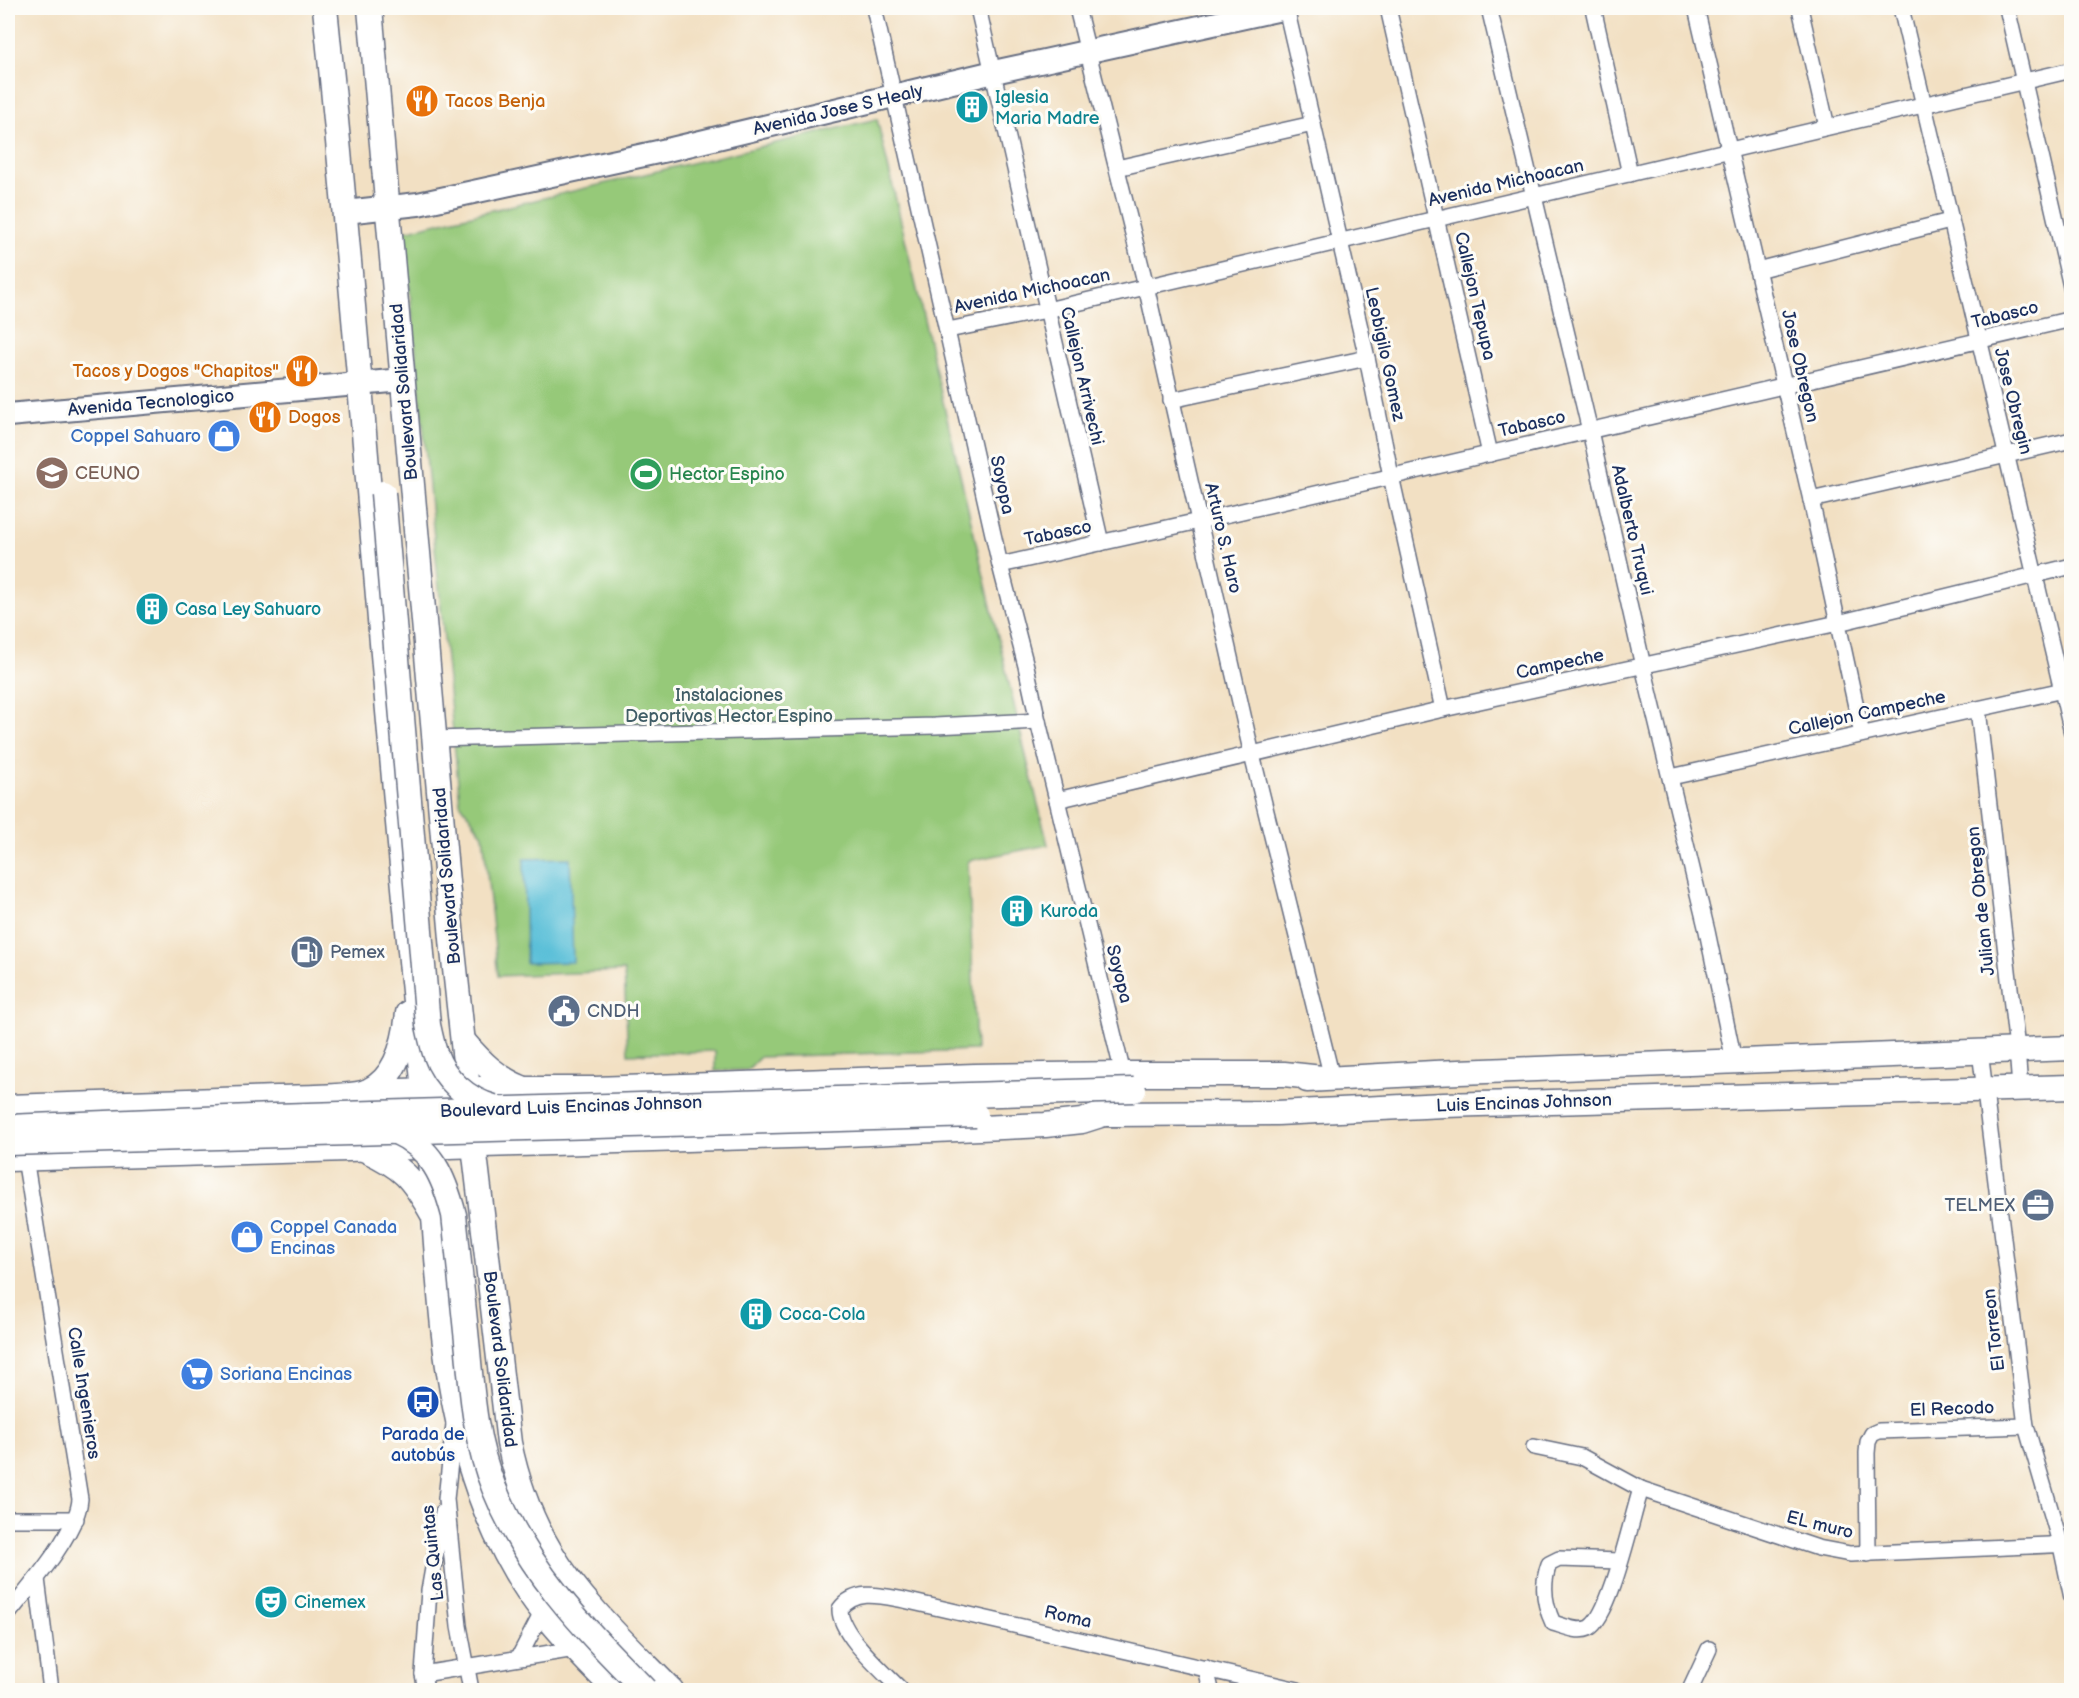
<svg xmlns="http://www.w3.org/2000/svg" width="2079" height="1698" font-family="'Balsamiq Sans',sans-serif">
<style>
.green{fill:#96c979;stroke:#587c6c;stroke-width:1.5}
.water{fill:#5abfd8;stroke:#3a779b;stroke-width:1.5}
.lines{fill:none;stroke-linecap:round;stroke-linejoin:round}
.street-casing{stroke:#666d81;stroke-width:18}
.secondary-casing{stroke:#666d81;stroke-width:26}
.primary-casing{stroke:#666d81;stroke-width:27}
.street{stroke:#fff;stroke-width:15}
.secondary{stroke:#fff;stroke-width:22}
.primary{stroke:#fff;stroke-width:24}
.primary-bridge-casing{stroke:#666d81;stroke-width:27;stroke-linecap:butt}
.primary-bridge{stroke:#fff;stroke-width:24}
.labels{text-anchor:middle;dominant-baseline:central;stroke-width:6;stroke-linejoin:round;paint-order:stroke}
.culture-label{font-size:18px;fill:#0d838f;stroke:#fdfcf7;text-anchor:start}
.food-label{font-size:18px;fill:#c56008;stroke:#fdfcf7;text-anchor:start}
.street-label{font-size:18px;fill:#1b2f5e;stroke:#fdfcf7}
.shop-label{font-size:18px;fill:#366cbe;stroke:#fdfcf7;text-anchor:start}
.education-label{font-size:18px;fill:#785e54;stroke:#fdfcf7;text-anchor:start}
.leisure-label{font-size:18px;fill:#27864d;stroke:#fdfcf7;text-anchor:start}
.park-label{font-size:18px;fill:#405d66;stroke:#fdfcf7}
.service-label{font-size:18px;fill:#4e5e75;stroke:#fdfcf7;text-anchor:start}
.transit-label{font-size:18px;fill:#164399;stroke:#fdfcf7}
</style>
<rect width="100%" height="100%" fill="#fdfcf7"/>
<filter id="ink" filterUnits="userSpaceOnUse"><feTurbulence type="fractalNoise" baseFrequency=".0167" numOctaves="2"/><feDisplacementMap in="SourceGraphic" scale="12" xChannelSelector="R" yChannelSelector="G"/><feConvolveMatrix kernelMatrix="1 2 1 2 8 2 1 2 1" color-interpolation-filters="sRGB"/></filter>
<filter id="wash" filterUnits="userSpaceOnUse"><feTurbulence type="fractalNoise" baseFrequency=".008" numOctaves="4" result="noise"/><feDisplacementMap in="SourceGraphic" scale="24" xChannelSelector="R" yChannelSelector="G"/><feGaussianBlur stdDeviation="1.35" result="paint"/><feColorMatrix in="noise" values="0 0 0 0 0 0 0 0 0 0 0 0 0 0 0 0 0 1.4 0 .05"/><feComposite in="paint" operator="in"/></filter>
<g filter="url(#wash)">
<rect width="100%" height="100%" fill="#f2e0c3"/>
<polygon class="green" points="877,119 1025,752 1048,845 968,861 976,1050 760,1057 747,1070 715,1071 715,1051 628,1054 624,971 498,976 483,835 460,803 404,231"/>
<polygon class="water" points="570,858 573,962 526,963 524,859"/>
</g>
<g filter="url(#ink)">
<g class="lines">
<defs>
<g id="street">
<polyline points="874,8 1000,565 1026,666 1038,721 1123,1074"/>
<polyline points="978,8 1101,543"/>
<polyline points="1077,8 1146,286 1252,755 1332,1078"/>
<polyline points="1286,8 1367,358 1391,476 1443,709"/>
<polyline points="1388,8 1490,454"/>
<polyline points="1489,8 1590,431 1643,666 1707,931 1734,1061"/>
<polyline points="1593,8 1630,174"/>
<polyline points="1696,8 1811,500 1862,734"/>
<polyline points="1800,8 1827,127"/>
<polyline points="1901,8 2072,733"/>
<polyline points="2007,8 2072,291"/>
<polyline points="1117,168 1313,124"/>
<polyline points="1757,270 1950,221"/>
<polyline points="948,330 1047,310 2072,70"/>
<polyline points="1171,400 1367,358"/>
<polyline points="1811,500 2072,440"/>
<polyline points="1000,565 1199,521 2072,319"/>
<polyline points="1978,709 2017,1049 2020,1088"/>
<polyline points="434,739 935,726 1038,721"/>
<polyline points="1671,777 2072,688"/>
<polyline points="1057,800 1443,709 1838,623 2072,566"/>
<polyline points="1980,1051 2026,1426 2061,1546 2072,1598"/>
<polyline points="454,1424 446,1499 459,1626 471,1690"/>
<polyline points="1534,1447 1582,1457 1641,1489"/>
<polyline points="8,1519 76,1519"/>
<polyline points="1868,1554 1867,1453 1868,1442 1872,1434 1879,1431 2026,1426"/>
<path d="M1620,1561L1559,1559L1549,1564C1542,1583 1544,1604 1553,1623C1564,1626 1578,1633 1589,1628C1611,1616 1632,1516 1641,1489L1818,1548L1850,1554L2072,1544"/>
<polyline points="37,1579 51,1690"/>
<path d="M8,1614C29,1588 78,1532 80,1499L25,1158"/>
<polyline points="519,1657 543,1611"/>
<polyline points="1206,1668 1211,1690"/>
<polyline points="423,1674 575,1649"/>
<polyline points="426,1690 423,1674 429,1591 443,1512"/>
<path d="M901,1690C884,1672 839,1634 840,1609C856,1588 882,1596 904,1600L1298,1690"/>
<polyline points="1690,1690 1709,1649"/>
</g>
<g id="secondary">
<polyline points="345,212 418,204 667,150 994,72 1286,8"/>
<polyline points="8,415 403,380"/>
</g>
<g id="primary">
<path d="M325,8C361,358 384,709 421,1060C426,1112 431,1164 434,1216C440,1298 444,1379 468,1458C484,1513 508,1568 544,1613C566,1641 591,1665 615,1690"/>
<path d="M370,8L453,950L474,1146L509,1443C517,1481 530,1518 550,1551C581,1603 629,1647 671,1690"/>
<path d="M464,1042C481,1062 497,1078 522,1088"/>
<polyline points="1307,1080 1434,1073 2072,1048"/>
<polyline points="366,1092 468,1089 594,1089 975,1076 1123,1074 1284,1074 1322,1078"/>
<path d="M8,1107C97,1104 187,1101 277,1098C296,1097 354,1098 368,1091C397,1078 405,1041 408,1013"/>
<polyline points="1105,1114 1277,1113 1444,1105 2072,1087"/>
<path d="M366,1150C403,1167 412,1178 432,1213"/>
<polyline points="8,1159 824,1135 1045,1125 1082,1121 1104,1114 1119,1114"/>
</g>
</defs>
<use href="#street" class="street-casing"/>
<use href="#secondary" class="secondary-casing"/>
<use href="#primary" class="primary-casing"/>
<use href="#street" class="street"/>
<use href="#secondary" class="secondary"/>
<use href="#primary" class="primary"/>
<defs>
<g id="primary-bridge">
<path d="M383,493L428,1025C430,1034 432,1044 435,1053C444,1079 467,1100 494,1107"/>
<polyline points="8,1127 274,1116 1134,1090"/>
<path d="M394,1131C432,1148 444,1177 454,1215C459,1260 463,1305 468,1351C472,1396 476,1445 494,1488C528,1572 583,1627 645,1690"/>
<polyline points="8,1143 976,1115"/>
</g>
</defs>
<use href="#primary-bridge" class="primary-bridge-casing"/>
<use href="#primary-bridge" class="primary-bridge"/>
</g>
</g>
<defs>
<symbol id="restaurant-disc" viewBox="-11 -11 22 22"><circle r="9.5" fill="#e8710a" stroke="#fdfcf7"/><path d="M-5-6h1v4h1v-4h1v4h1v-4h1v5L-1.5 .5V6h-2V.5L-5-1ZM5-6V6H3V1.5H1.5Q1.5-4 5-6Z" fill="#fff"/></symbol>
<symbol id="building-disc" viewBox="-11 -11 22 22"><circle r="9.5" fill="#0f9aa8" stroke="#fdfcf7"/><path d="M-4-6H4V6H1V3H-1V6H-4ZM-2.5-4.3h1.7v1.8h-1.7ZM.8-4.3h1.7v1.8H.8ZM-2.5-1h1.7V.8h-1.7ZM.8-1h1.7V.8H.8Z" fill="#fff"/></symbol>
<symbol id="shop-disc" viewBox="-11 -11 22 22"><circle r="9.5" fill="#3f7fe0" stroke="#fdfcf7"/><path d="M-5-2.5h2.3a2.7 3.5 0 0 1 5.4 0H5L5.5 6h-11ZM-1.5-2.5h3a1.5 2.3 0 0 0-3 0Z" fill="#fff"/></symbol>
<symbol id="university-disc" viewBox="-11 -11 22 22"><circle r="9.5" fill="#8d6e63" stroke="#fdfcf7"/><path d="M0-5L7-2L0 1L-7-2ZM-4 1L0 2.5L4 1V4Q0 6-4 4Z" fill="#fff"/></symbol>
<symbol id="stadium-disc" viewBox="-11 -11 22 22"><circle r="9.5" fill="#2e9e5b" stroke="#fdfcf7"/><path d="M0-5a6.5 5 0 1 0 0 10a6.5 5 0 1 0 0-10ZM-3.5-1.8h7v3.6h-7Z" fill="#fff"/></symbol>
<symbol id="fuel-disc" viewBox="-11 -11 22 22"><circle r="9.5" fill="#5c6f8a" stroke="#fdfcf7"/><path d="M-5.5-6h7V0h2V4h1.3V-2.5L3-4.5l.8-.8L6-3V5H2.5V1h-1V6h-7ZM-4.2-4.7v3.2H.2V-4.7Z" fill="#fff"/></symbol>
<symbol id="civic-disc" viewBox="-11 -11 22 22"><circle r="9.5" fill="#5c6f8a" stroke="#fdfcf7"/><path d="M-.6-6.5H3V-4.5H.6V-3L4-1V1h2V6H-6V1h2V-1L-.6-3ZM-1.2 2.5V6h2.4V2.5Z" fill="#fff"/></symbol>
<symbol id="office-disc" viewBox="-11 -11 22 22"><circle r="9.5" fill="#5c6f8a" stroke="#fdfcf7"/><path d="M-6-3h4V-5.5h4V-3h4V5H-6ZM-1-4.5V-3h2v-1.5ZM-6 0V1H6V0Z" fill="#fff"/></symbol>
<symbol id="supermarket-disc" viewBox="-11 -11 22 22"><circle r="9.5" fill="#3f7fe0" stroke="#fdfcf7"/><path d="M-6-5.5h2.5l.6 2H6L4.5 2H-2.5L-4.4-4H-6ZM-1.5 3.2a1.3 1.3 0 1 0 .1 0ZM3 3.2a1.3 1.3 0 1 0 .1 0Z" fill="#fff"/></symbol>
<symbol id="bus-disc" viewBox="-11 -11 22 22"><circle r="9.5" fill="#1a4fb4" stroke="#fdfcf7"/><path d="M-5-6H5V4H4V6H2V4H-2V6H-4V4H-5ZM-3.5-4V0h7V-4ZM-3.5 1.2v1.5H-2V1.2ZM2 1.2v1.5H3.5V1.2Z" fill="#fff"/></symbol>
<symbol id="theatre-disc" viewBox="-11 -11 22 22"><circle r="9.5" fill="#0f9aa8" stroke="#fdfcf7"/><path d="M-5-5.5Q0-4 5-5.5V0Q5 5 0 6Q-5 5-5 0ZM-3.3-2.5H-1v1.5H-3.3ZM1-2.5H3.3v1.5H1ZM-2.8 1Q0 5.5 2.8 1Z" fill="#fff"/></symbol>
</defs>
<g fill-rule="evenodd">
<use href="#restaurant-disc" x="403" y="82" width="38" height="38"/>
<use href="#building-disc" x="953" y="88" width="38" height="38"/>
<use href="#restaurant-disc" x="283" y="352" width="38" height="38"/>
<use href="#restaurant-disc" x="246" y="398" width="38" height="38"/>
<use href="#shop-disc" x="205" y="417" width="38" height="38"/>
<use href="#university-disc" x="33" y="454" width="38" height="38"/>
<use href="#stadium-disc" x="627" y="455" width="38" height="38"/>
<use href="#building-disc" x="133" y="590" width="38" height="38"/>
<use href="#building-disc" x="998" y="892" width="38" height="38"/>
<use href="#fuel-disc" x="288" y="933" width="38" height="38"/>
<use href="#civic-disc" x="545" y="992" width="38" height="38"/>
<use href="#office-disc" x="2019" y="1186" width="38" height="38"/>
<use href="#shop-disc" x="228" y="1218" width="38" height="38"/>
<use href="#building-disc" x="737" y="1295" width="38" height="38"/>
<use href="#supermarket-disc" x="178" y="1355" width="38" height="38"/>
<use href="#bus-disc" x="404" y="1383" width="38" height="38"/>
<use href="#theatre-disc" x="252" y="1583" width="38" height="38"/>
</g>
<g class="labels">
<g class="culture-label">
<text x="995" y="97">Iglesia<tspan x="995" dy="21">Maria Madre</tspan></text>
<text x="175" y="609">Casa Ley Sahuaro</text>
<text x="1040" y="911">Kuroda</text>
<text x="779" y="1314">Coca-Cola</text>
<text x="294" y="1602">Cinemex</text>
</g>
<g class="food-label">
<text x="445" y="101">Tacos Benja</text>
<text x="279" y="371" text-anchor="end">Tacos y Dogos "Chapitos"</text>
<text x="288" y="417">Dogos</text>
</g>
<g class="street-label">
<text transform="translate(838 110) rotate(-13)">Avenida Jose S Healy</text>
<text transform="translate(1506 183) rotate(-13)">Avenida Michoacan</text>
<text transform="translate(1032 291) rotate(-12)">Avenida Michoacan</text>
<text transform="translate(1475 296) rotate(77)">Callejon Tepupa</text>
<text transform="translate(2005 315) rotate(-14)">Tabasco</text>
<text transform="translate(1385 354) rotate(78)">Leobigilo Gomez</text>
<text transform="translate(1800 366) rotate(77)">Jose Obregon</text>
<text transform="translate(1082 376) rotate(77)">Callejon Arrivechi</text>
<text transform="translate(404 392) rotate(-95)">Boulevard Solidaridad</text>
<text transform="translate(2013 401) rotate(76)">Jose Obregin</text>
<text transform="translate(151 403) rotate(-5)">Avenida Tecnologico</text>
<text transform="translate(1532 424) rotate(-13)">Tabasco</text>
<text transform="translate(1002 485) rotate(78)">Soyopa</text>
<text transform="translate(1632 530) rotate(77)">Adalberto Truqui</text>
<text transform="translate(1058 533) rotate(-12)">Tabasco</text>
<text transform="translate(1223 538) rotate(77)">Arturo S. Haro</text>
<text transform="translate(1560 664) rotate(-12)">Campeche</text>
<text transform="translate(1867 713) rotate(-12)">Callejon Campeche</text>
<text transform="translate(447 876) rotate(-95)">Boulevard Solidaridad</text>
<text transform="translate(1981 901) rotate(-96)">Julian de Obregon</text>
<text transform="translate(1119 974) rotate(76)">Soyopa</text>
<text transform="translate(1524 1103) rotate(-2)">Luis Encinas Johnson</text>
<text transform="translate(571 1107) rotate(-2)">Boulevard Luis Encinas Johnson</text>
<text transform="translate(1994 1330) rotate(-97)">El Torreon</text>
<text transform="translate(500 1359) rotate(83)">Boulevard Solidaridad</text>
<text transform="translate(84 1393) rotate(81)">Calle Ingenieros</text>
<text transform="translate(1952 1409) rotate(-2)">El Recodo</text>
<text transform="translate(1820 1525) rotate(14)">EL muro</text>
<text transform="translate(433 1553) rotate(-96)">Las Quintas</text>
<text transform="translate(1068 1617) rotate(13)">Roma</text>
</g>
<g class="shop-label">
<text x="201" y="436" text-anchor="end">Coppel Sahuaro</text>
<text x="270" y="1227">Coppel Canada<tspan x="270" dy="21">Encinas</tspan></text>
<text x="220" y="1374">Soriana Encinas</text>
</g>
<g class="education-label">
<text x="75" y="473">CEUNO</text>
</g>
<g class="leisure-label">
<text x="669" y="474">Hector Espino</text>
</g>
<g class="park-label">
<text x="729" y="695">Instalaciones<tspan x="729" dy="21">Deportivas Hector Espino</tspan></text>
</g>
<g class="service-label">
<text x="330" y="952">Pemex</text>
<text x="587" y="1011">CNDH</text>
<text x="2015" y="1205" text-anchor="end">TELMEX</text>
</g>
<g class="transit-label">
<text x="423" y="1434">Parada de<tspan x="423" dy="21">autobús</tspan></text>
</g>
</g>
<rect width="2079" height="1698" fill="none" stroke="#fdfcf7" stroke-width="30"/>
</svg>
